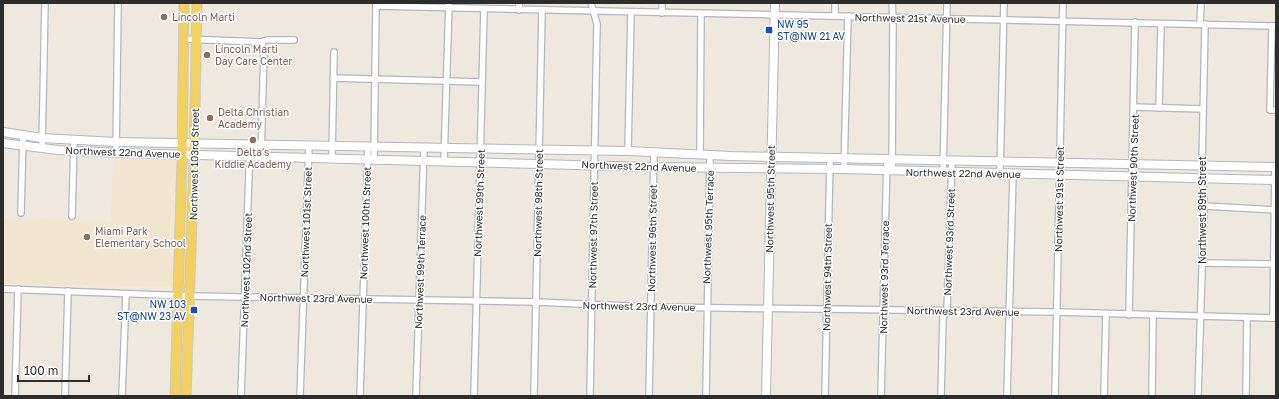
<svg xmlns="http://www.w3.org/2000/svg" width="1279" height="399" font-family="'Golos Text',sans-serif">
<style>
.education{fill:#f0e5cf}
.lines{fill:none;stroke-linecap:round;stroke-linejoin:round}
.minor-casing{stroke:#b3b6c0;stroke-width:8}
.secondary-casing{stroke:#b3b6c0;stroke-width:10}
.primary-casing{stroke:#c8c8c8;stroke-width:11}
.minor{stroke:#fff;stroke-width:5.5}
.secondary{stroke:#fff;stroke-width:8}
.primary{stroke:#f4d05f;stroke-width:9}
.education-dot{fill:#8d6e63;stroke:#fff;stroke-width:1.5}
.transit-dot{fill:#1a4fb4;stroke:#fff;stroke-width:1.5}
.labels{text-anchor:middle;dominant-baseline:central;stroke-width:3;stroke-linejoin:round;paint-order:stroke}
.education-label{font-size:10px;fill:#785e54;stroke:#fff;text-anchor:start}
.street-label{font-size:10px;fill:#2d2d2d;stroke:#fff}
.transit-label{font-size:10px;fill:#164399;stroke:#fff;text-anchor:start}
</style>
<rect width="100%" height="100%" fill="#eee8df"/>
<polygon class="education" points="113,159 173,159 177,164 177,192 172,196 169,253 174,257 172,287 3,283 3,218 111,221"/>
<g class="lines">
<defs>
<g id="minor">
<polyline points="892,3 893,18 892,171"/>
<polyline points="376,6 1276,26"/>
<polyline points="519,10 519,3"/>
<polyline points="662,13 662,3"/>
<polyline points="835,16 835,3"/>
<polyline points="1200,24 1201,3"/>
<polyline points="1272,26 1270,110 1276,110"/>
<polyline points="184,39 261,42 267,40 294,40"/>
<polyline points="333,78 482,82"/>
<polyline points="1134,107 1203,109"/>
<polyline points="1159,108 1161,24"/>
<polyline points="42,148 45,3"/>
<polyline points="628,151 631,13"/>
<polyline points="116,153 118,3"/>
<polyline points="700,154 701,14"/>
<polyline points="261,156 264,50 261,42"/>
<polyline points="332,158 334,52"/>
<polyline points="374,159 376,3"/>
<polyline points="444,161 449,3"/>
<polyline points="844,169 848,16"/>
<polyline points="943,173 947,3"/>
<polyline points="1000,174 1004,3"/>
<polyline points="1204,206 1276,210"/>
<polyline points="21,213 23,135"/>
<polyline points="72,216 74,140"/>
<polyline points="1202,263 1276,264"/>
<polyline points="3,289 190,296 536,302 651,307 1057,312 1276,318"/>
<polyline points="1129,315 1135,22"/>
<polyline points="1273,318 1275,167"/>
<polyline points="15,396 18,289"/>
<polyline points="65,396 68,291"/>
<polyline points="122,396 126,294"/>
<polyline points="241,396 250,144"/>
<polyline points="300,396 309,145"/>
<polyline points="360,396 368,146"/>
<polyline points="416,396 424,147"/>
<polyline points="474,396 484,9"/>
<polyline points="534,396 542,11"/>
<polyline points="590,396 597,24 591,3"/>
<polyline points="649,396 654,152"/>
<polyline points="706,396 710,155"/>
<polyline points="825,396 830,157"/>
<polyline points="881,396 887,158"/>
<polyline points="941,396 943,317 947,311 952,160"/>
<polyline points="1007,396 1013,174"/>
<polyline points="1055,396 1063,3"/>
<polyline points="1104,396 1106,314"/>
<polyline points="1152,396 1153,316"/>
<polyline points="1198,396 1204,206 1202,165 1205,24"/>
<polyline points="1246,396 1247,318"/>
</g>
<g id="secondary">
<polyline points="3,132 42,138 116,142 628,151 731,156 1276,167"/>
<polyline points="3,143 58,150 122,153 653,167 844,169 1276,180"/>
<polyline points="766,396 775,3"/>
</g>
<g id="primary">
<polyline points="175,396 182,160 184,3"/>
<polyline points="186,396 194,160 197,3"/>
</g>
</defs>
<use href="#minor" class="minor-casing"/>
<use href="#secondary" class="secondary-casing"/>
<use href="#primary" class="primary-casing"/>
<use href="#minor" class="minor"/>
<use href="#secondary" class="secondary"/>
<use href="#primary" class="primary"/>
</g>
<g class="education-dot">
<circle cx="164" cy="17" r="4"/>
<circle cx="207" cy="55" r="4"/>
<circle cx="210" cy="118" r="4"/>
<circle cx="253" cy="140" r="4"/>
<circle cx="87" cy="237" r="4"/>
</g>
<g class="transit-dot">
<rect x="765" y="26" width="8" height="8" rx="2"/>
<rect x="190" y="306" width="8" height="8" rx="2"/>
</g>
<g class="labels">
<g class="education-label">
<text x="172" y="17">Lincoln Marti</text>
<text x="215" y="49">Lincoln Marti<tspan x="215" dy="12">Day Care Center</tspan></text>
<text x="218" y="112">Delta Christian<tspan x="218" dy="12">Academy</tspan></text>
<text x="253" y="152" text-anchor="middle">Delta's<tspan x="253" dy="12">Kiddie Academy</tspan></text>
<text x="95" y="231">Miami Park<tspan x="95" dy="12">Elementary School</tspan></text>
</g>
<g class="street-label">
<text transform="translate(910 18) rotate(1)">Northwest 21st Avenue</text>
<text transform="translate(123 152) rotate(2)">Northwest 22nd Avenue</text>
<text transform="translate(194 164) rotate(-89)">Northwest 103rd Street</text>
<text transform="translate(639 166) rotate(2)">Northwest 22nd Avenue</text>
<text transform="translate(1133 168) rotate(-88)">Northwest 90th Street</text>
<text transform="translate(963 173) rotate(1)">Northwest 22nd Avenue</text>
<text transform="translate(770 199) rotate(-89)">Northwest 95th Street</text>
<text transform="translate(1059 199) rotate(-89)">Northwest 91st Street</text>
<text transform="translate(479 203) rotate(-88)">Northwest 99th Street</text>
<text transform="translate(538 203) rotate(-89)">Northwest 98th Street</text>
<text transform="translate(1202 210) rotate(-90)">Northwest 89th Street</text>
<text transform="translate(306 222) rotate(-88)">Northwest 101st Street</text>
<text transform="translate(365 223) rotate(-88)">Northwest 100th Street</text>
<text transform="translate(708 227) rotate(-88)">Northwest 95th Terrace</text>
<text transform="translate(593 235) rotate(-89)">Northwest 97th Street</text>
<text transform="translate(652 238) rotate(-89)">Northwest 96th Street</text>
<text transform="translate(949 242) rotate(-88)">Northwest 93rd Street</text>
<text transform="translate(246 270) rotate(-88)">Northwest 102nd Street</text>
<text transform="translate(420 272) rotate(-88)">Northwest 99th Terrace</text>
<text transform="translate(827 277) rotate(-89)">Northwest 94th Street</text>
<text transform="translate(884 277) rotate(-89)">Northwest 93rd Terrace</text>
<text transform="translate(316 298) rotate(1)">Northwest 23rd Avenue</text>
<text transform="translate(639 306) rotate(1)">Northwest 23rd Avenue</text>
<text transform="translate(963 311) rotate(1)">Northwest 23rd Avenue</text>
</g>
<g class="transit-label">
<text x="777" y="24">NW 95<tspan x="777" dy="12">ST@NW 21 AV</tspan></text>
<text x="186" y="304" text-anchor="end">NW 103<tspan x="186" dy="12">ST@NW 23 AV</tspan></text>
</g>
</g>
<rect width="1279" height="399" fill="none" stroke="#2d2d2d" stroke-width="8"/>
<path d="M18 375v6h71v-6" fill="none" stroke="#2d2d2d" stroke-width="2"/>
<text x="24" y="375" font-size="12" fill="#2d2d2d" stroke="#ffffff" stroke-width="3" paint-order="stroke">100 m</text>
</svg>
